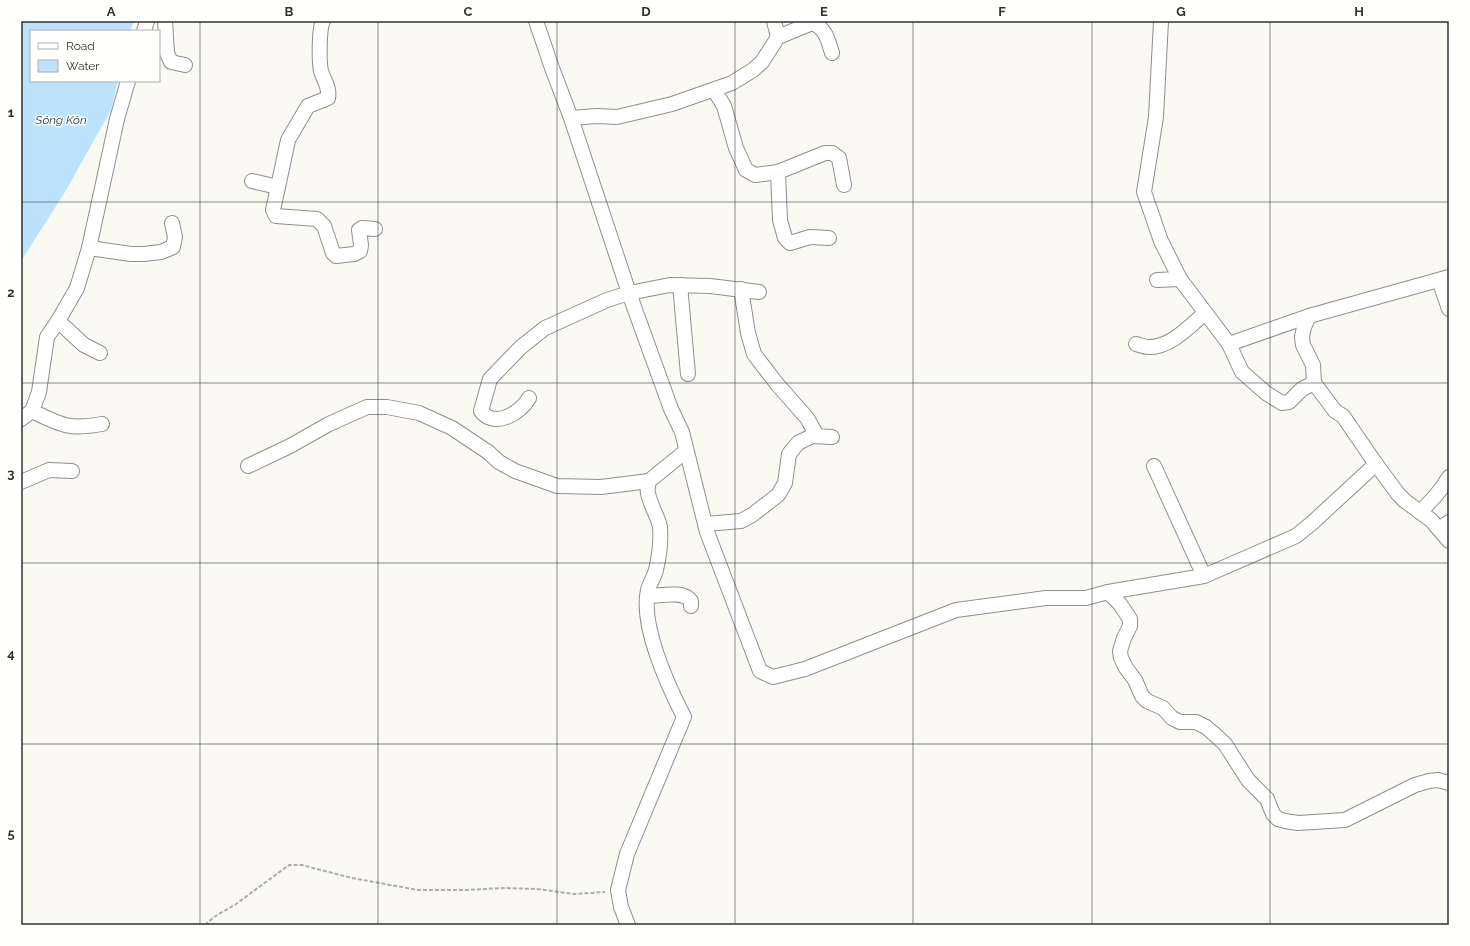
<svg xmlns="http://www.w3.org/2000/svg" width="1470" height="946" font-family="Raleway,sans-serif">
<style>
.water{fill:#bde2fd}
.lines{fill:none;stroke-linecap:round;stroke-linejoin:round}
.minor-casing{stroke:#90908a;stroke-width:16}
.path{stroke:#adada7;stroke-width:2;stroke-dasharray:4 2;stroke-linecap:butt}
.minor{stroke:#fff;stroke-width:14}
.grid{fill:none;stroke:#32312f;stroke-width:1;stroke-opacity:0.55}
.labels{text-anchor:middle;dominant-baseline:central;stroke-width:3;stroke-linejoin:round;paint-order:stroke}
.water-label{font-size:12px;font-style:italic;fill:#10354c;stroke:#fffffe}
.neatline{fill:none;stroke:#32312f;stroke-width:1.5}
.grid-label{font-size:13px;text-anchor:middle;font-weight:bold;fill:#32312f}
</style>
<rect width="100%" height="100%" fill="#fafaf3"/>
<polygon class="water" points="21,21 134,21 130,31 31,31 31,81 118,81 111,110 65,192 21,261"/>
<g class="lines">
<defs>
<g id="minor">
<polyline points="165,21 167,53 171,62 185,65"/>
<polyline points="536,21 552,68 571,118 629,293 671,409 682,432 707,532 760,671 773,677 805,669 956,610 1046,598 1086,598 1108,592 1204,576 1296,536 1312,523 1376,464"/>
<polyline points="774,21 778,37"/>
<polyline points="1161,21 1156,117 1144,192 1161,241 1180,279 1229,344 1242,372 1266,393 1282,403 1289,402 1302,389 1314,383"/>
<polyline points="144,31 147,21"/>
<polyline points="714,90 724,106 736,148 746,170 755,175 778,172 825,153 832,153 839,158 844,185"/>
<path d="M571,118L597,116L617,117L672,104L732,83L753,70L762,62L778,37L812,23C826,28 828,40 832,53"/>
<polyline points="778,172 780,220 785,238 790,243 810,237 829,238"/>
<path d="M252,181L278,187L288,140L308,106L328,98C330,87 324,81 321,71C319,62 319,28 323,21"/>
<polyline points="278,187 273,210 276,216 317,219 324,226 333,253 336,256 354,254 360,251 361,245 359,230 362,228 375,229"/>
<polyline points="89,248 131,254 144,254 161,252 173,247 175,237 172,223"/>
<polyline points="1157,280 1180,279"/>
<polyline points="1439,280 1449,309"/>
<polyline points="680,285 688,374"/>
<polyline points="741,289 748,333 754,354 777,384 807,418 817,436"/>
<polyline points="1309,316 1304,327 1302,337 1303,345 1313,365 1314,383 1335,411 1343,416 1376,464 1398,494 1405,501 1431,520 1449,541"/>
<polyline points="58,321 84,345 100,353"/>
<path d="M1136,344C1140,345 1144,347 1148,347C1170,348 1190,326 1205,313"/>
<polyline points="1229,344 1309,316 1449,277"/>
<path d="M529,398C521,413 494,429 481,411L490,379L521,347L545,328L607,300L629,293L670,285L710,286L759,292"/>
<path d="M32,411C61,425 69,430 102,424"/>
<polyline points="21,419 32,411 39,392 47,337 58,321 77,288 89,248 117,119 128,81"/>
<polyline points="248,466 290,446 329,424 367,407 387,407 419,413 452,428 488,452 499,462 515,471 557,486 601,487 649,481"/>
<polyline points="1154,466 1204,576"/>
<polyline points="21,482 49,470 72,471"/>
<path d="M1420,512C1431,501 1441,491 1449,477"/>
<polyline points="705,524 741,521 752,515 778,495 785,483 789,454 798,443 812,436 832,437"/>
<polyline points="1439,529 1449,522"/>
<polyline points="1108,592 1120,604 1130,619 1130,626 1124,638 1120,651 1121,658 1126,668 1135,680 1142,696 1147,701 1163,708 1172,718 1180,722 1196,722 1206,727 1213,733 1225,744 1248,780 1267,799 1273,814 1278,819 1285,821 1298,823 1345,820 1415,785 1429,781 1438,780 1449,783"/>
<path d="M648,596C661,596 683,590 691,601V606"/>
<path d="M628,925L621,907L618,890L627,854L684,717C668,686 640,625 648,590C650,583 654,577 656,570C659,557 661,540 660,527C658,516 650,505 648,493C647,489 648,485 649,481L686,451"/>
</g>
</defs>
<use href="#minor" class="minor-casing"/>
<polyline class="path" points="205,925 214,917 236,904 289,865 302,865 352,878 418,890 468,890 504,888 537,889 574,894 605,892"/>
<use href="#minor" class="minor"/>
</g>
<path class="grid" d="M200,21V925M378,21V925M557,21V925M735,21V925M913,21V925M1092,21V925M1270,21V925M21,202H1449M21,383H1449M21,563H1449M21,744H1449"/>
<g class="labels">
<g class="water-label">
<text x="61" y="120">Sông Kôn</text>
</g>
</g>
<rect width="1470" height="946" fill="none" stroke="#fffffe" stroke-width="44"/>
<rect x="30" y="30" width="130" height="52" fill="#fffffe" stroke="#adadab"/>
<rect x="38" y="43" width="20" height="6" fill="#ffffff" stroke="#adadab"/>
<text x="66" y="50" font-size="12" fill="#32312f">Road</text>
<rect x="38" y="60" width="20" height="12" fill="#bde2fd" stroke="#adadab"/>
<text x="66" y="70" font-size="12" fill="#32312f">Water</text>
<rect x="22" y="22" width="1426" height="902" class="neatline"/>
<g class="grid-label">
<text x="111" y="16">A</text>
<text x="289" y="16">B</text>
<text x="468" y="16">C</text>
<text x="646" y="16">D</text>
<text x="824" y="16">E</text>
<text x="1002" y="16">F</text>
<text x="1181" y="16">G</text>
<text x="1359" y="16">H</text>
<text x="11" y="117">1</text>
<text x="11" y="297">2</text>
<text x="11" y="478">3</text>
<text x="11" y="658">4</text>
<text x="11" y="838">5</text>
</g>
</svg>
